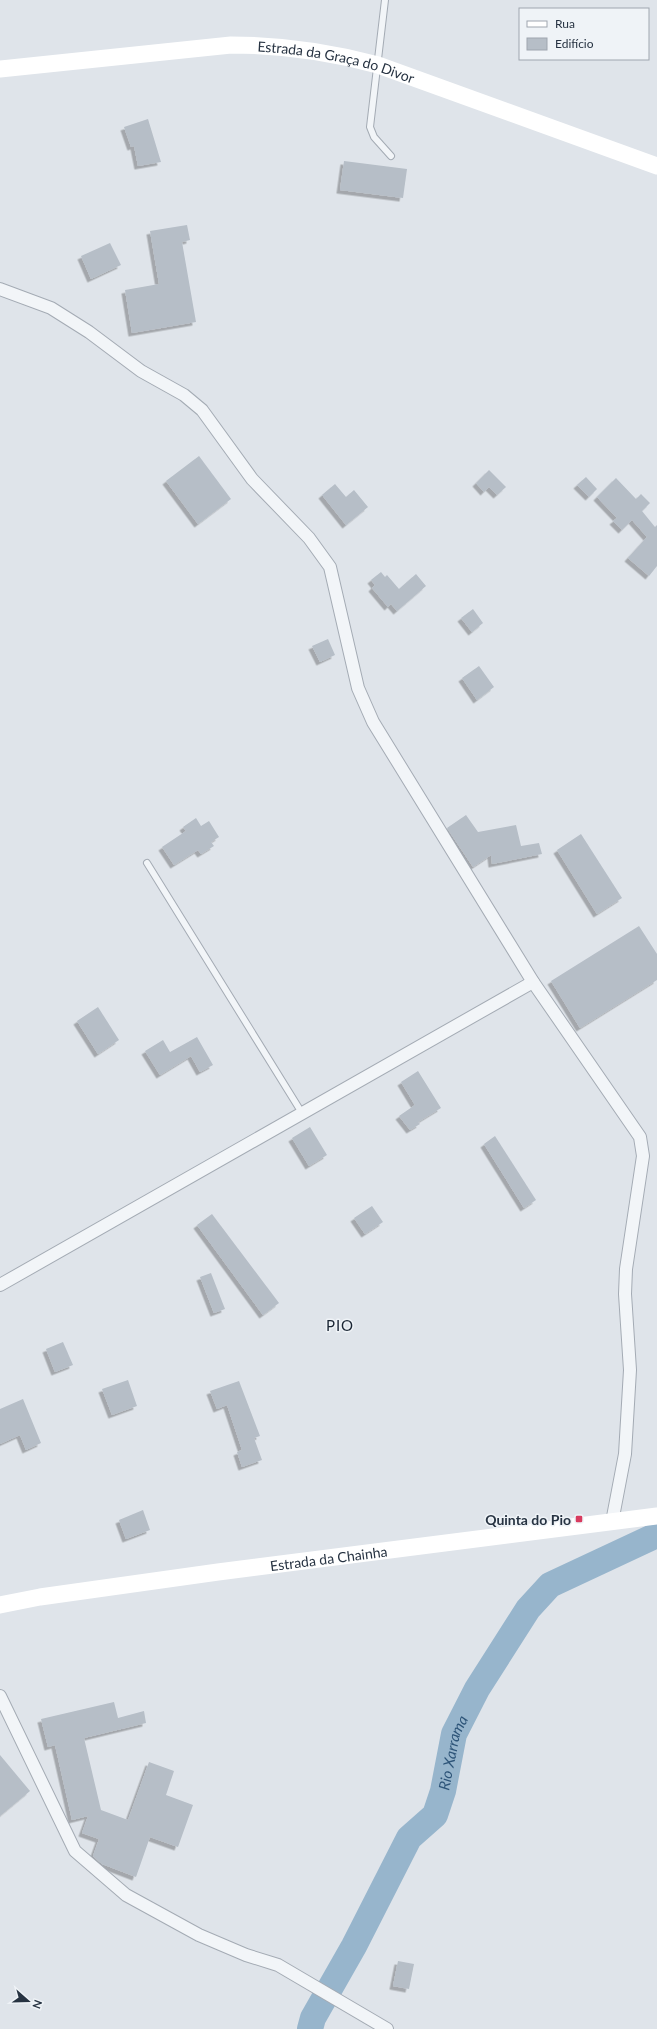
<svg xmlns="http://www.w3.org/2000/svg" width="657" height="2029" font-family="Lato,sans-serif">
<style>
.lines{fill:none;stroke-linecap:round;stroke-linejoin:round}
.river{stroke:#97b5cc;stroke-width:26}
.building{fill:#b6bec7;filter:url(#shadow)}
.lane-casing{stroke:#a4abb4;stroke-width:8}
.street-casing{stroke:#a4abb4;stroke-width:14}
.lane{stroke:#f2f5f8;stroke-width:6}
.street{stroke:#f2f5f8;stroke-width:12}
.secondary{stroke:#fff;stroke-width:17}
.poi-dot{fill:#d83b5f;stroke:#eff3f7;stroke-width:1.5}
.labels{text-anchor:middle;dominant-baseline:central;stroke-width:3;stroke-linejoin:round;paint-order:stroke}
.street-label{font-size:14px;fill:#273342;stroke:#eff3f7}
.poi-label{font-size:14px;font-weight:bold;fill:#273342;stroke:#eff3f7;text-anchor:end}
.neighbourhood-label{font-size:15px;letter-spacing:1px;fill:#192433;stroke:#eff3f7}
.water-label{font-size:15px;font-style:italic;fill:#2e5579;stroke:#eff3f7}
</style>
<defs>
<filter id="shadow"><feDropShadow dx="-3.5" dy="3.5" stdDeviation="0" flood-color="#0004"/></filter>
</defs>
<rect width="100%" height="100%" fill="#dfe4ea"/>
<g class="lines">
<path class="river" id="s1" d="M310,2029L313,2018L354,1946L409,1838L435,1815L443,1791L454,1734L477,1689L528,1609L550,1585L657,1535"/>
</g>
<g class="building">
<polygon points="148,119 161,162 138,166 134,146 131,147 124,127"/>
<polygon points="344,161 407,169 403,198 340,190"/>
<polygon points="187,225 190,240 182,242 196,322 132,333 125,290 159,284 150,231"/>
<polygon points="110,243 121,265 91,279 81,256"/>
<polygon points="199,456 231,499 198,524 166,481"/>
<polygon points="489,470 506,487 497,495 489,487 484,492 476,483"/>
<polygon points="586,477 597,489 589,497 577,485"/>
<polygon points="616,478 636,499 641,494 650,503 642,511 655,527 657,525 657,566 649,576 628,558 647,537 632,520 622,530 613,521 617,518 597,497"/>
<polygon points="335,484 346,497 354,490 368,507 346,525 322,495"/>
<polygon points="381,572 385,577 387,575 399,589 416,574 426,586 397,611 391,604 388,607 372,588 375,585 371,580"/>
<polygon points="473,609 483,623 472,632 461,618"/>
<polygon points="328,639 335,655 320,662 312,646"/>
<polygon points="479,666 494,687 477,700 462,678"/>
<polygon points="466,815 478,832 516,825 521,846 539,843 542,854 492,864 491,855 473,867 447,828"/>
<polygon points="196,818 201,826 209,821 219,837 211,842 214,846 201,854 198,850 174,865 162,847 186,831 183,827"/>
<polygon points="581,834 622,898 597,914 557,850"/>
<polygon points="639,926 657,954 657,980 580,1028 551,981"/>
<polygon points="98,1007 119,1040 98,1054 77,1021"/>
<polygon points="197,1037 213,1065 200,1072 191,1056 160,1075 145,1051 163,1040 170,1052"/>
<polygon points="418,1071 441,1108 418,1122 420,1124 410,1130 399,1116 415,1105 401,1082"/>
<polygon points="310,1127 327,1155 309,1166 292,1138"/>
<polygon points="495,1136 536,1200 524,1208 484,1144"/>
<polygon points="372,1206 383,1222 365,1234 354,1218"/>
<polygon points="212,1214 279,1303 263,1315 197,1225"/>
<polygon points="211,1273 225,1309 214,1313 200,1277"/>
<polygon points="63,1342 73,1365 55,1372 46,1349"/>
<polygon points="128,1380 137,1406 112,1415 102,1389"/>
<polygon points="239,1381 260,1436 254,1438 262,1460 242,1467 237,1452 242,1450 227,1405 217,1409 210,1391"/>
<polygon points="23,1399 41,1443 26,1450 20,1435 0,1444 0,1409"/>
<polygon points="143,1510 150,1530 126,1539 119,1520"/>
<polygon points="114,1702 118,1718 144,1711 146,1723 84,1738 101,1810 128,1820 149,1762 174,1771 166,1795 193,1805 178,1847 150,1837 136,1877 102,1864 93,1856 99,1839 82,1833 88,1816 72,1820 55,1745 48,1747 41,1719"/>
<polygon points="0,1755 30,1791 0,1816"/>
<polygon points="398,1961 414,1964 409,1989 393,1986"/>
</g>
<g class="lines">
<defs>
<g id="lane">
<polyline points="385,0 370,127 374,137 391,156"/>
<polyline points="147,863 302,1113"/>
</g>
<g id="street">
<polyline points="0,289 51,308 89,332 141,371 184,395 202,410 252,479 309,538 330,567 358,688 373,722 533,982 640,1137 643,1156 626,1269 625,1294 630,1370 625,1454 612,1522"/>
<polyline points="0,1285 533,982"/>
<polyline points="0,1696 75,1851 126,1895 199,1935 246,1955 278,1965 387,2029"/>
</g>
</defs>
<use href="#lane" class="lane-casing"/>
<use href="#street" class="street-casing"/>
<use href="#lane" class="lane"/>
<use href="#street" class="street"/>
<g class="secondary">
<path id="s2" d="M0,69L231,45C282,45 330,52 378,65L657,166"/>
<path id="s3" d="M0,1605L40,1597L218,1572L657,1516"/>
</g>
</g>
<rect class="poi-dot" x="575" y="1515" width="8" height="8" rx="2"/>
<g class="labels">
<g class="street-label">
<text stroke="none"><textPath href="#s2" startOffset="339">Estrada da Graça do Divor</textPath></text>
<text stroke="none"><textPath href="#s3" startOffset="332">Estrada da Chainha</textPath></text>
</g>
<g class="poi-label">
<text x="571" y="1519">Quinta do Pio</text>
</g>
<g class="neighbourhood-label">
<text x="340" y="1325">PIO</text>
</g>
<g class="water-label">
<text stroke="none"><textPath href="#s1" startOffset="315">Rio Xarrama</textPath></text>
</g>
</g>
<rect x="519" y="8" width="130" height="52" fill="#eff3f7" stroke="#9fa6af"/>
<rect x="527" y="21" width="20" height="6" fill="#ffffff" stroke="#9fa6af"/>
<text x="555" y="28" font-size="12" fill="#273342">Rua</text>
<rect x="527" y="38" width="20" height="12" fill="#b6bec7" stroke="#9fa6af"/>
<text x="555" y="48" font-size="12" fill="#273342">Edifício</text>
<g transform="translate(28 2001) rotate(110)" stroke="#eff3f7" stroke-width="3" paint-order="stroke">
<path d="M0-3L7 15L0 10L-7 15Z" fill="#273342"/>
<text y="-6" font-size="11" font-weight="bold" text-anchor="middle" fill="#273342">N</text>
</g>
</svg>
